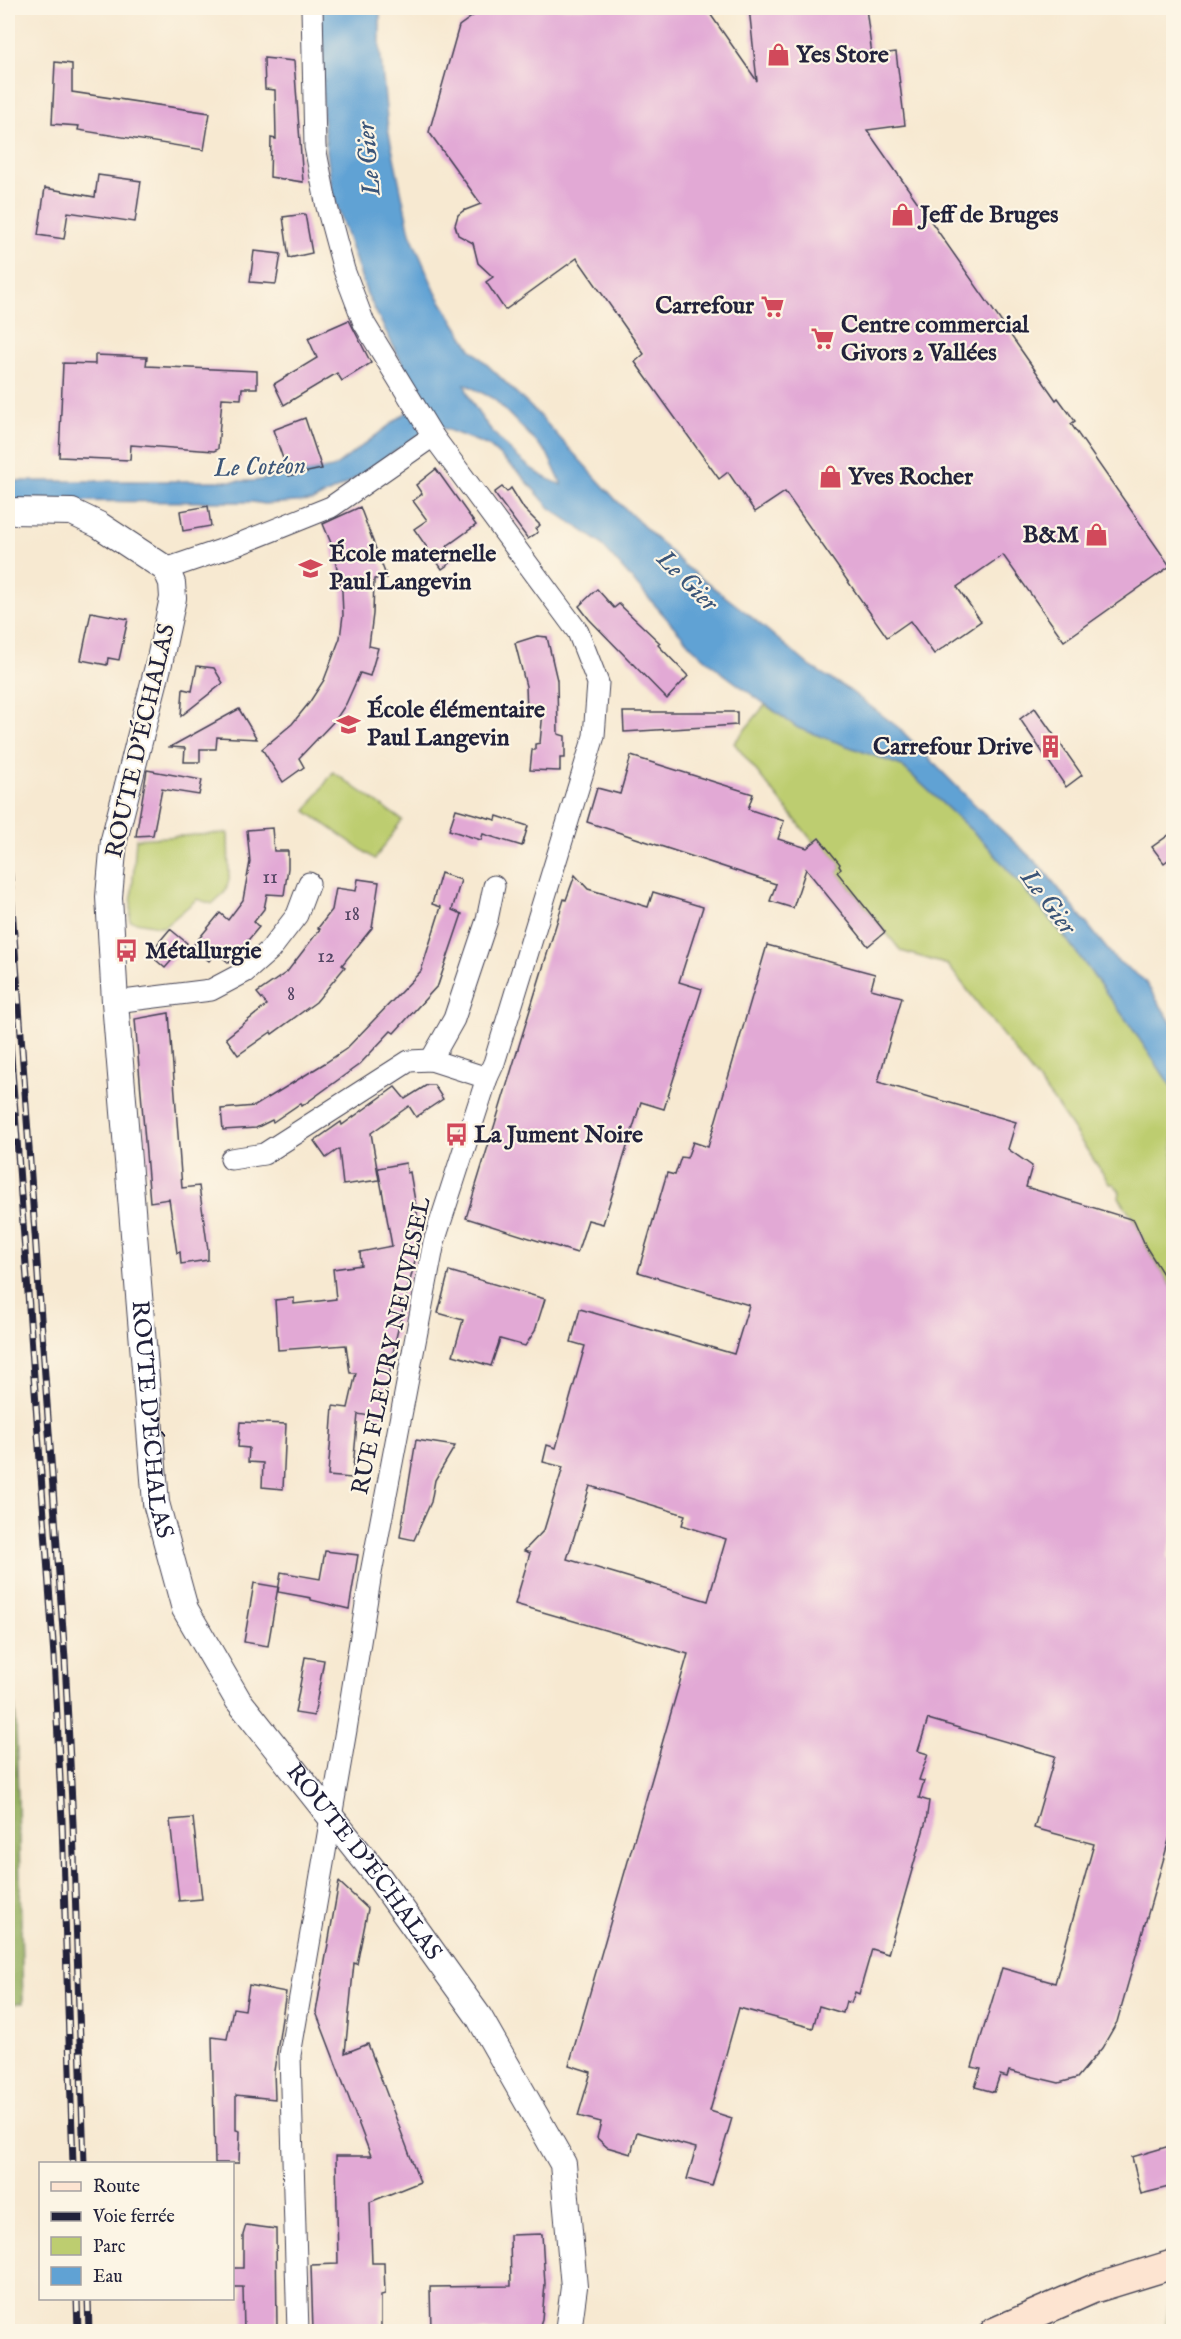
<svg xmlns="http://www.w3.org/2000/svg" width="1181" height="2339" font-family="'IM FELL English',serif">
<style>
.green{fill:#bdcd70;stroke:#707856;stroke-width:1.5}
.forest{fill:#96b062;stroke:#5c694e;stroke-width:1.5}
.water{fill:#60a2d4;stroke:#416288;stroke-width:1.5;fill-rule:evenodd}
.building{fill:#e2a9d5;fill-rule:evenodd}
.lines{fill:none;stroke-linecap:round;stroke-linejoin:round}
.minor-casing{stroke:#424052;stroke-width:23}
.tertiary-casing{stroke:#424052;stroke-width:28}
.secondary-casing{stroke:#424052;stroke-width:31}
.minor{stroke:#fff;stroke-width:21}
.tertiary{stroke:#fff;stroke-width:26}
.secondary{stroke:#fde4d1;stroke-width:28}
.rail-casing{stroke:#22223b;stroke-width:7}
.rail{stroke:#fcf5e5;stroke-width:4.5;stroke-dasharray:14;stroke-linecap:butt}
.labels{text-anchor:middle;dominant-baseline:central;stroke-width:4.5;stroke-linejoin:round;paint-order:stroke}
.number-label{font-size:21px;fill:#524462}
.poi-label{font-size:24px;font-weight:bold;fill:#22223b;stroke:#fcf5e5;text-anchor:start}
.street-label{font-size:24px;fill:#22223b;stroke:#fcf5e5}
.water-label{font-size:26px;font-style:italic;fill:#3b5578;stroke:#fcf5e5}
</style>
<rect width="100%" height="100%" fill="#fcf5e5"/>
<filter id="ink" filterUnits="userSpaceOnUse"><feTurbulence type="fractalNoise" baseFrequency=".0167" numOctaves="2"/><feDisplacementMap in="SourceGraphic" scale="12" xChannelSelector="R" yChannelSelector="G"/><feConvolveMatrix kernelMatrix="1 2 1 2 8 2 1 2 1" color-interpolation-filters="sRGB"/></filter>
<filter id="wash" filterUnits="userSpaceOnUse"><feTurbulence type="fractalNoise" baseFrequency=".008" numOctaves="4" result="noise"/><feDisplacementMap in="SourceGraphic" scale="24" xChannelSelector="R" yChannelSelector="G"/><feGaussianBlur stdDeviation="1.35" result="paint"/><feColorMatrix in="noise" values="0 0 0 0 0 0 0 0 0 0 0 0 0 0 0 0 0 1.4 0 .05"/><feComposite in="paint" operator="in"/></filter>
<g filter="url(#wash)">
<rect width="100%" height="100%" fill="#f7e9d1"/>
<g class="green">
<polygon points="765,705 798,728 902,766 985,843 1065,937 1130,1025 1173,1089 1173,1290 1146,1247 1134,1220 1119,1197 1120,1192 1114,1184 1110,1184 1053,1100 948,965 901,951 837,872 841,869 839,866 840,864 819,839 814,843 734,743"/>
<polygon points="333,772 402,820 375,859 306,811"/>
<polygon points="228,833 229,880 225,892 212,904 197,899 164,927 130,921 136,839"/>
<polygon points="1173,2280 1173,2331 1165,2331 1172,2281"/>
</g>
<polygon class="forest" points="8,1635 16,1723 23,2003 8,2005"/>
<path class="water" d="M320,8H380V48L388,129L410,233L436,293L471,349L539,415L616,500L684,565L748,614L811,667L849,690L899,728L973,803L1042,868L1115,959L1144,980L1173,1025V1089L1130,1025L1065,937L985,843L902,766L798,728L721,672L692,647L599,542L550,508L520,474L489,446L443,428L422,433L345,485L312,501L265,504L252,502L8,501V481H254L333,468L425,398L403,365L367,294L332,192L323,120ZM465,384L494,399L547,453L562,485C555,482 547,479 541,475C514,458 471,414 465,384Z"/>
<g id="blocks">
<g class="building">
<polygon points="484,8 706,8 757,81 749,8 866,8 872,55 896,52 905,125 867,130 1056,400 1058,398 1075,421 1071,424 1170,566 1064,641 1003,555 957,587 981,621 934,654 910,621 887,637 785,492 755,512 728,472 719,479 635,362 644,354 577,258 505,310 486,282 493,277 478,263 473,243 458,235 455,225 458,215 463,211 481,204 429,132 459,26"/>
<polygon points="264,58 294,61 303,182 270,177 271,138 276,139 275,90 265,89"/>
<polygon points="55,62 72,64 72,92 210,113 204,150 78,130 79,126 52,124"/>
<polygon points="98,175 141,181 135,222 68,212 64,239 38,235 45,188 95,197"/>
<polygon points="305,214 312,253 289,258 283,217"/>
<polygon points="254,251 281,254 276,284 250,282"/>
<polygon points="349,320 371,363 342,381 337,373 284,405 274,384 317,358 308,338"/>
<polygon points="95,355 147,357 146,366 257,371 257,388 242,388 241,399 222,398 218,449 214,451 131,445 130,460 59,457 63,363 95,364"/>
<polygon points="305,418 322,469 289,476 273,430"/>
<polygon points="436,469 476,525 447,546 456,559 442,569 414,529 427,520 413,501 422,494 416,485"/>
<polygon points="502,487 507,492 511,488 524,509 540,525 536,529 538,532 528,539 494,493"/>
<polygon points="208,506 211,526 183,531 180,511"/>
<polygon points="360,507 387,578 374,579 373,614 369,646 378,648 370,676 360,673 346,704 336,719 299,758 304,767 283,782 262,749 292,724 309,703 324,680 340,638 343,615 342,591 331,543 323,524"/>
<polygon points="597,589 614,608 619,604 660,643 658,645 688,676 667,699 589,619 579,606"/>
<polygon points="91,612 128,619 119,660 108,658 107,665 81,660"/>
<polygon points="537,636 547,637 557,680 558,734 565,736 565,758 560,758 560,771 530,770 532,750 535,750 535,744 540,743 543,711 527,711 526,686 515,643"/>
<polygon points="197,666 214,668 223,683 181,716 183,689 192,691"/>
<polygon points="1035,708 1082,775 1066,787 1020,719"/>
<polygon points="239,709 257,739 217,737 216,749 200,749 200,762 184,762 185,748 170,747"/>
<polygon points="623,712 737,712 737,725 624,732"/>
<polygon points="631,756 753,794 748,809 784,821 778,839 807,848 819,838 840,864 839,866 841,869 837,872 885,932 868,946 806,869 793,908 770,901 776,884 587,822 597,788 620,794"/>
<polygon points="147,770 202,780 199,795 162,789 153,835 136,836"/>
<polygon points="456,809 496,820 497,816 528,826 522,846 483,834 481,840 449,830"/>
<polygon points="272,828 274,851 288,851 288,868 284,895 267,894 264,909 254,922 259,927 229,963 216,952 209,961 192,947 220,913 228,920 243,900 250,862 247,830"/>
<polygon points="1173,832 1173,856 1164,863 1152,847"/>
<polygon points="441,873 461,880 452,910 462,914 438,985 394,1033 391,1031 360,1064 302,1106 301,1103 273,1122 272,1120 256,1128 223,1130 221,1109 255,1106 325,1063 346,1049 421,971 441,907 432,904"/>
<polygon points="575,875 588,889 648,907 653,892 703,907 679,982 702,989 664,1109 641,1102 603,1224 588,1220 577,1253 466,1218 564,899 566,900"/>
<polygon points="358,879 379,882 372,928 342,965 345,967 316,1002 272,1034 271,1032 238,1055 226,1038 267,1005 257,993 287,972 320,929 318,928 332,910 336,888 356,891"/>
<polygon points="170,929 187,943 165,968 149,954"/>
<path d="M767,945L875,974L871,989L902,997L878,1082L1016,1122L1008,1149L1032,1166L1026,1187L1134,1220L1146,1247L1173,1290V1535L1167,1558L1173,1560V1826L1117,2022L1102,2048L1077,2078L1059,2083L1009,2071L1007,2077L1000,2075L994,2092L975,2087L981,2069L972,2067L1002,1968L1055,1983L1094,1844L1034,1828L1055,1756L928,1719L918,1751L928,1754L919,1780L924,1781L919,1798L929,1801L926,1821L888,1954L872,1949L859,1994L855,1992L851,2003L846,2001L843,2013L819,2006L813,2028L739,2008L710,2111L732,2118L712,2186L687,2179L696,2148L637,2132L631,2154L607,2147L597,2138L601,2122L578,2116L591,2072L569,2065L688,1654L515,1604L530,1553L524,1551L544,1530L563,1467L543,1462L547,1445L556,1448L585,1346L571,1342L580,1309L734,1354L749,1305L638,1272L667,1173L675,1175L681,1157L687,1158L693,1142L708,1147ZM590,1486L685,1515L682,1525L726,1539L708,1601L567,1559Z"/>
<polygon points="169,1013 182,1188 199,1186 208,1250 208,1260 181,1264 180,1252 177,1253 169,1199 150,1202 135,1019"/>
<polygon points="427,1085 434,1085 443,1099 416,1117 409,1106 371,1133 379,1180 343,1185 339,1149 326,1158 314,1141 341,1122 342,1125 395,1087 405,1099"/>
<polygon points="406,1163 407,1173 410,1172 421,1236 395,1342 382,1418 358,1414 352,1478 328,1476 333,1406 348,1408 356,1373 350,1373 346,1345 278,1350 275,1300 294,1298 294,1304 336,1299 333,1269 361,1265 360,1252 392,1246 378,1168"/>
<polygon points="449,1271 545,1299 535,1331 525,1346 500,1339 491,1366 453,1355 463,1320 438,1313"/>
<polygon points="240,1422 286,1424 283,1489 262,1487 263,1463 248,1462 249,1448 238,1447"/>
<polygon points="416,1440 455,1446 435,1480 431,1502 414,1540 400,1537"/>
<polygon points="325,1551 358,1555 349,1609 311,1600 311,1598 278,1592 281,1572 320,1579"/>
<polygon points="254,1583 278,1587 268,1646 244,1642"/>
<polygon points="305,1657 324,1660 314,1716 295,1713"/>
<polygon points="193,1818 202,1899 179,1901 170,1820"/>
<polygon points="339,1882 368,1909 357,1964 354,1963 345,2053 368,2044 420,2182 370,2202 372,2263 384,2263 385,2294 381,2295 381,2331 313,2331 311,2265 338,2264 336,2156 371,2156 316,2012"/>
<polygon points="249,1985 286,1992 274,2071 275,2099 236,2095 236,2130 240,2131 239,2163 215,2163 212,2037 227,2039 233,2008 245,2010"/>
<polygon points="1173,2145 1173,2186 1141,2194 1132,2157"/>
<polygon points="246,2225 276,2229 277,2331 244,2331 243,2287 232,2287 232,2268 243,2268 243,2235"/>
<polygon points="542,2234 545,2284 542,2319 538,2331 435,2331 435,2329 431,2330 430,2287 511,2286 510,2235"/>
</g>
</g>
</g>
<g filter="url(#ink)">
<use href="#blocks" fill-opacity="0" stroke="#424052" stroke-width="1.5"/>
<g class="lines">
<defs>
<g id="minor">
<polyline points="166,569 239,544 331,507 433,436"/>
<polyline points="115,1002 211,990 245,972 270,950 297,915 309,883"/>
<polyline points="431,1060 454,1019 487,920 494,886"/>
<polyline points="231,1159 264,1154 409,1061 431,1060 487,1078"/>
<polyline points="298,2332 290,2055 346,1730 371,1573 434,1242 487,1078 494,1063 594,736 598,683 578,632 433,436 364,323 344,270 327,207 315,147 312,8"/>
</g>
<g id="tertiary">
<path id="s1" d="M8,511L72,512L99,525L166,569L172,583L173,598L160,659L114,840L109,897L115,1002L156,1503L185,1609L238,1700L380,1879L479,2017L563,2164L574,2287L568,2332"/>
</g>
<polyline id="secondary" points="994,2332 1093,2289 1174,2264"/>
</defs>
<use href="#minor" class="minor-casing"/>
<use href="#tertiary" class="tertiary-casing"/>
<use href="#secondary" class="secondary-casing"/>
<use href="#minor" class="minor"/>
<use href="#tertiary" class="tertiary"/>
<use href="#secondary" class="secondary"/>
<defs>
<g id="rail">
<polyline points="8,850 65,1659 73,1824 84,2164"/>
<polyline points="8,1014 54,1656 62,1821 73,2164"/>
<polyline points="77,2298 78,2332"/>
<polyline points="88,2298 89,2332"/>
</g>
</defs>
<use href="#rail" class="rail-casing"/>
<use href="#rail" class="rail"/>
</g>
</g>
<defs>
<symbol id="shop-bare" viewBox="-9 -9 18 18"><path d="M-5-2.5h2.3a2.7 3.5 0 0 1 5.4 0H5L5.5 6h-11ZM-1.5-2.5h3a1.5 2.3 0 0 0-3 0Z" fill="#d1495b" stroke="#fcf5e5" stroke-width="2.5" paint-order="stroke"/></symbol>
<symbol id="supermarket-bare" viewBox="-9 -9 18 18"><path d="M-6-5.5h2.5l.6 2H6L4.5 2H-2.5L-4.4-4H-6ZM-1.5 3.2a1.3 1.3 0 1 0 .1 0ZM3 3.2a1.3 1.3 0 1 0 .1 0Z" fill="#d1495b" stroke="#fcf5e5" stroke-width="2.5" paint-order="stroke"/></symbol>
<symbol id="school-bare" viewBox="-9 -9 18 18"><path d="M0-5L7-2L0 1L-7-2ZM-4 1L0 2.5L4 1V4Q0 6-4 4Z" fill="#d1495b" stroke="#fcf5e5" stroke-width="2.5" paint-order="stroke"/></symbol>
<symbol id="building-bare" viewBox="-9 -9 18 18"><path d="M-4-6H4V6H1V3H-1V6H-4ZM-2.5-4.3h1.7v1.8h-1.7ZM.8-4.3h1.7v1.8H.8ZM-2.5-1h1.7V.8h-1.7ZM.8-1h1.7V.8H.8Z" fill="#d1495b" stroke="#fcf5e5" stroke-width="2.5" paint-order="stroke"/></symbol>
<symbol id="bus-bare" viewBox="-9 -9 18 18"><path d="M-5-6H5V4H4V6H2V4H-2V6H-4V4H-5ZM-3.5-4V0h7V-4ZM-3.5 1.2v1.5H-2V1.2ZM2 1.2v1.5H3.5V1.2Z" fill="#d1495b" stroke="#fcf5e5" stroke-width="2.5" paint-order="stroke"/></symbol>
</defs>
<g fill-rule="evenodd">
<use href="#shop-bare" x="762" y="38" width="33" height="33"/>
<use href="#shop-bare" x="886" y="198" width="33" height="33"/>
<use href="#supermarket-bare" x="756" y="290" width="33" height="33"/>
<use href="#supermarket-bare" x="806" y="322" width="33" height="33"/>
<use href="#shop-bare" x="814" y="460" width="33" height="33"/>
<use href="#shop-bare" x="1080" y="518" width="33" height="33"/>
<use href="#school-bare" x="294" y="552" width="33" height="33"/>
<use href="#school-bare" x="332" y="708" width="33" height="33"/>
<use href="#building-bare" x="1034" y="730" width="33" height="33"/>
<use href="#bus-bare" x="110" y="934" width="33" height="33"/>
<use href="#bus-bare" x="440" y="1118" width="33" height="33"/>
</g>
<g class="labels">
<g class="number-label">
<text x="270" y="877">11</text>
<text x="352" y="914">18</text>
<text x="326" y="956">12</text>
<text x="291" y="994">8</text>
</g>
<g class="poi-label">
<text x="796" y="55">Yes Store</text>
<text x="920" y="215">Jeff de Bruges</text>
<text x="754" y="306" text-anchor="end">Carrefour</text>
<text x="841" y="325">Centre commercial<tspan x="841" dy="28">Givors 2 Vallées</tspan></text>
<text x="848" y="477">Yves Rocher</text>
<text x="1079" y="535" text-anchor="end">B&amp;M</text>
<text x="329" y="554">École maternelle<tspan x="329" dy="28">Paul Langevin</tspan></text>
<text x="367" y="710">École élémentaire<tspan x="367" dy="28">Paul Langevin</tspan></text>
<text x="1033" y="747" text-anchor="end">Carrefour Drive</text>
<text x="145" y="951">Métallurgie</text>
<text x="474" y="1135">La Jument Noire</text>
</g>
<g class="street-label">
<text transform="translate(141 741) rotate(-77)">ROUTE D'ÉCHALAS</text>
<text transform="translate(392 1346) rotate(-78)">RUE FLEURY NEUVESEL</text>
<text stroke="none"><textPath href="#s1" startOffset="1035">ROUTE D'ÉCHALAS</textPath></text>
<text stroke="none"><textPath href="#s1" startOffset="1539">ROUTE D'ÉCHALAS</textPath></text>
</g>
<g class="water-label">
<text transform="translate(369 159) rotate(-95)">Le Gier</text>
<text transform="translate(260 467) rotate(-2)">Le Cotéon</text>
<text transform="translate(687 581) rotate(45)">Le Gier</text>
<text transform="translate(1048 902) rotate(53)">Le Gier</text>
</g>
</g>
<rect width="1181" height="2339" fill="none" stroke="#fcf5e5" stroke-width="30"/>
<rect x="39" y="2162" width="195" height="138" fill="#fcf5e5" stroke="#a5a1a1" stroke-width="1.5"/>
<rect x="51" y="2182" width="30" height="9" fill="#fde4d1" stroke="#a5a1a1" stroke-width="1.5"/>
<text x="93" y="2192" font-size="18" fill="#22223b">Route</text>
<rect x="51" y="2212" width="30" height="9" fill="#22223b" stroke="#a5a1a1" stroke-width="1.5"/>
<text x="93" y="2222" font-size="18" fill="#22223b">Voie ferrée</text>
<rect x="51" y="2237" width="30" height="18" fill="#bdcd70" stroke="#a5a1a1" stroke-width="1.5"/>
<text x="93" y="2252" font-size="18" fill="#22223b">Parc</text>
<rect x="51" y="2267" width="30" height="18" fill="#60a2d4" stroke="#a5a1a1" stroke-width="1.5"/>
<text x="93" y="2282" font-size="18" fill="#22223b">Eau</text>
</svg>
